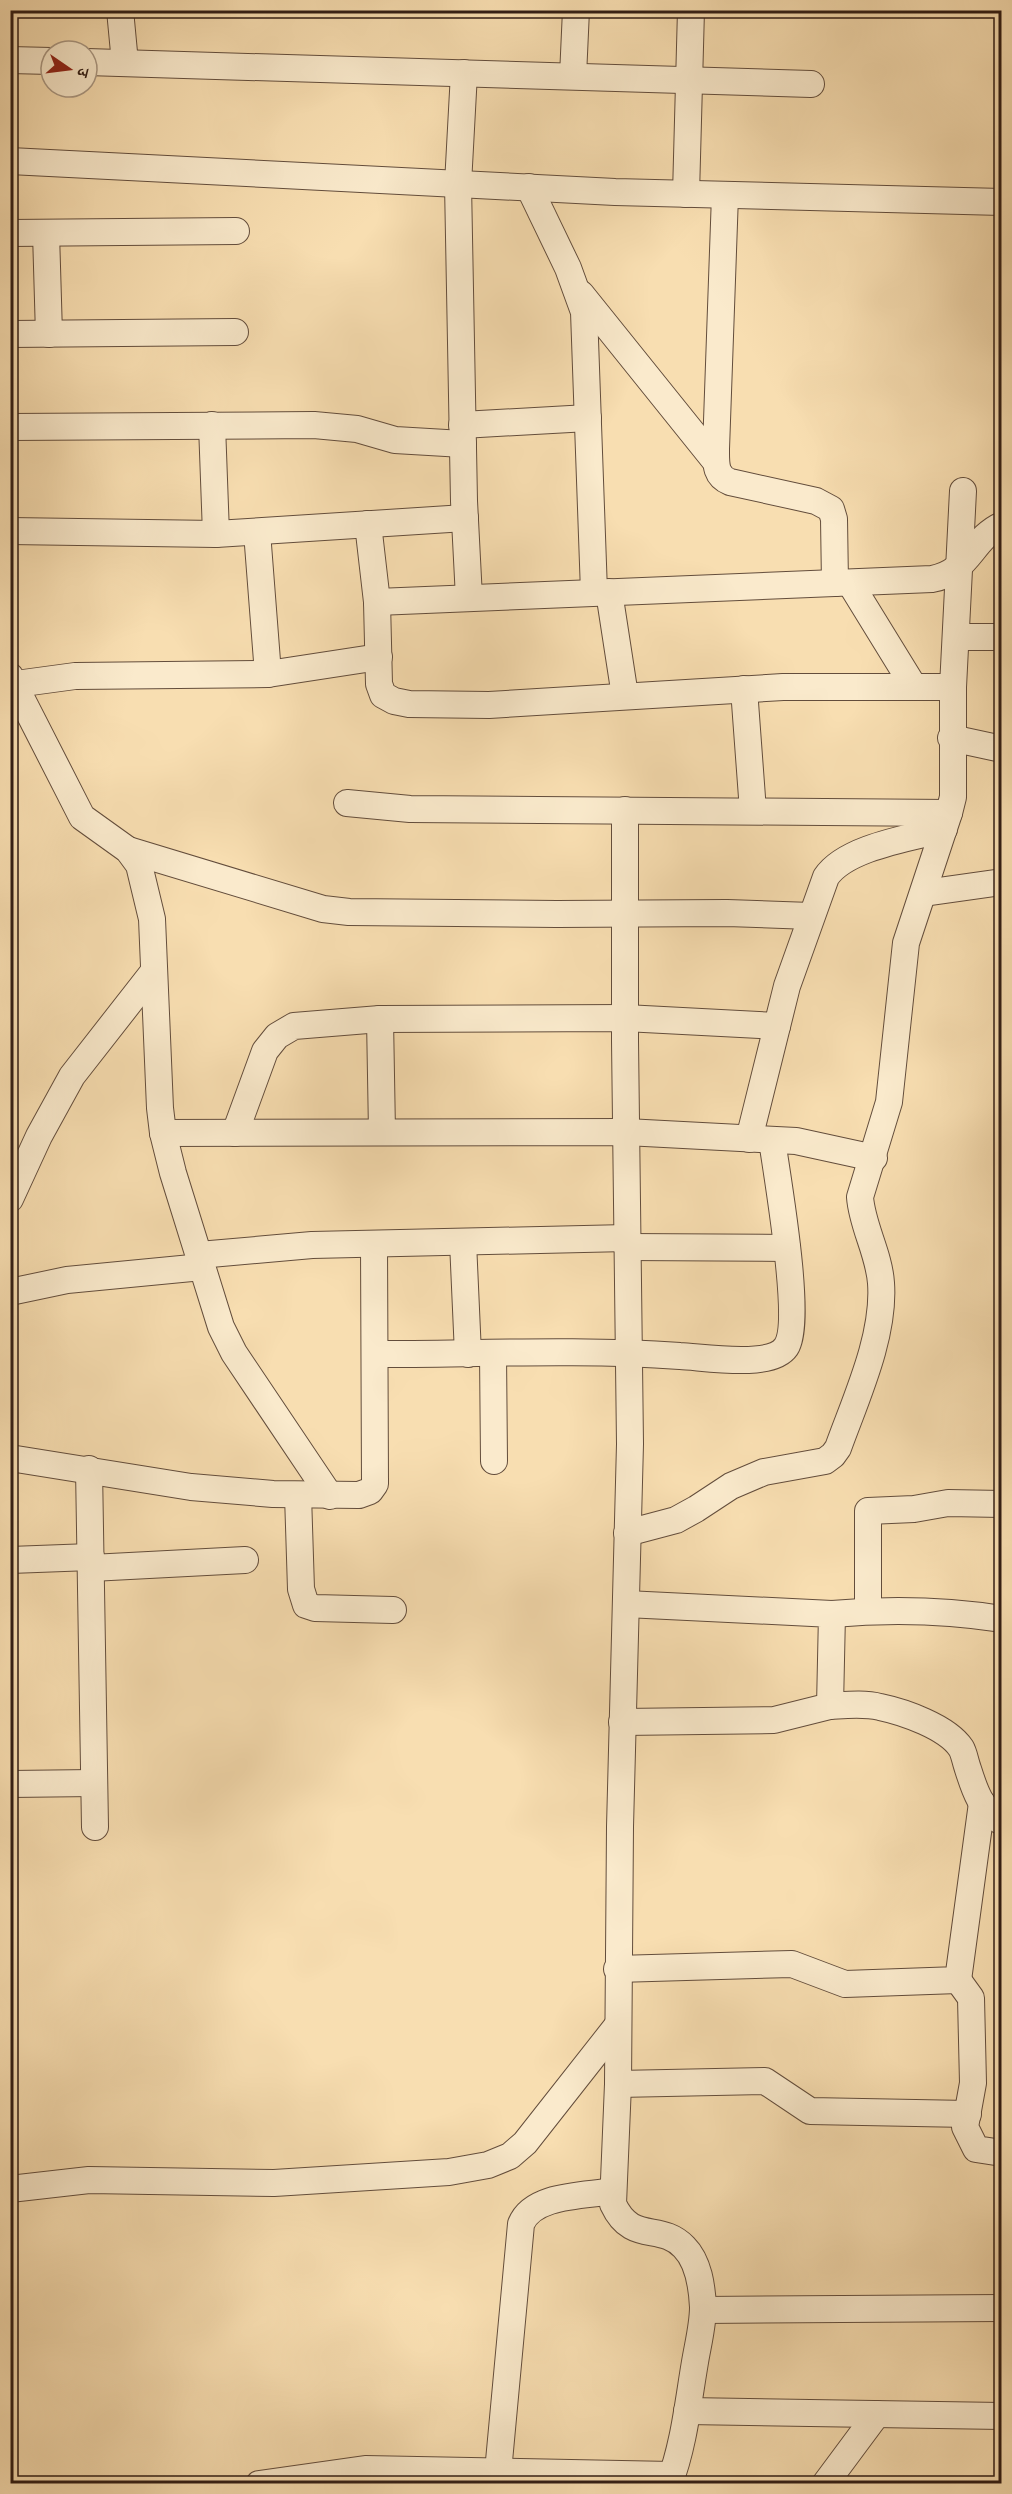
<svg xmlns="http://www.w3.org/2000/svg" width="1012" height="2494" font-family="Cardo,'Noto Serif Devanagari',serif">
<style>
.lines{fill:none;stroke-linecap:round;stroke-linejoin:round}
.minor-casing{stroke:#634d3c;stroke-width:28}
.minor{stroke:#faeacc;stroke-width:26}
</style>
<rect width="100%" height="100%" fill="#f8deb1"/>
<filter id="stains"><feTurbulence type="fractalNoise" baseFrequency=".00333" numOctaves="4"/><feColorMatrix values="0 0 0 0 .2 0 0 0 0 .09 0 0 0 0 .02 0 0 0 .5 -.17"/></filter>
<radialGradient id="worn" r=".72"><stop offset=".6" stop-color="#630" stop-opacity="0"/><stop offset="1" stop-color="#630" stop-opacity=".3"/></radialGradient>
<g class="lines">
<defs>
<g id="minor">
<polyline points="120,10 125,63"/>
<polyline points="10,60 51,61"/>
<polyline points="87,62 811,84"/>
<polyline points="464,73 458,184 464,501 469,598"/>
<polyline points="573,76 576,10"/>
<polyline points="10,161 615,192 1002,202"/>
<polyline points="529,187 568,268 584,312 594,592"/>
<polyline points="686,194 691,10"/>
<path d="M725,195L716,449C716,464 715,476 730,482L816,501L831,509L834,519L835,583"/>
<polyline points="10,233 236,231"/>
<polyline points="46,233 49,334"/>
<polyline points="581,294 716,462"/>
<polyline points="10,334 235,332"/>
<polyline points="212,425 216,534"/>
<polyline points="462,425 588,418"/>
<polyline points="10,427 314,425 357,429 395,440 463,444"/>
<polyline points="368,524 377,602 379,684 383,695 394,701 409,704 489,705 783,687 953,687"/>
<polyline points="10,531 216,534 465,518"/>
<polyline points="257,532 268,674"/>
<polyline points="850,583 914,687"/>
<polyline points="609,592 625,696"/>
<path d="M377,602L932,579C970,572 971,539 1002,525"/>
<polyline points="956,637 1002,637"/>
<polyline points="10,676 82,817 128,850 139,865 152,919 160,1108 163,1133 173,1173 221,1327 234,1353 330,1496"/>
<polyline points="16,684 75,676 268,674 379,657"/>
<polyline points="744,689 753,811"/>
<polyline points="951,738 1002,749"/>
<polyline points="347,803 410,809 949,813 953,797 953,687 963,491"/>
<path d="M625,810V1041L630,1444L620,1827L618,2084L613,2204C632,2245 660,2222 684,2247C699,2262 702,2287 703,2307C703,2325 698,2344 695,2362C688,2403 684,2445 669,2484"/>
<polyline points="128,850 323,909 349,912 557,914 727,913 811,916"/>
<polyline points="924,893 1002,882"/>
<polyline points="380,1019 382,1132"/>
<polyline points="163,1133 626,1132 796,1141 874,1158"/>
<polyline points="235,1133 265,1051 277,1036 294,1026 380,1019 625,1018 777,1026"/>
<path d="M749,1139L787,986L826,877C846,847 911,838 944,829"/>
<polyline points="10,1199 39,1136 72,1076 154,971"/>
<polyline points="463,1242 468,1354"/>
<polyline points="627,1247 787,1248"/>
<polyline points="199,1255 312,1245 627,1238"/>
<polyline points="10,1292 67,1280 202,1267"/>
<path d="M376,1354C477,1354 579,1349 680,1356C704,1357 771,1369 786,1347C803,1322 777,1176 772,1140"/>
<polyline points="493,1354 494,1461"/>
<polyline points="10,1458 191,1487 273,1494 359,1495 370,1491 375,1484 374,1244"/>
<polyline points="89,1469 95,1827"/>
<polyline points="298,1495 301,1589 306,1605 315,1608 393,1610"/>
<path d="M627,1533L676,1520L696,1509L731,1486L764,1472L825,1461L833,1455L838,1448C856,1398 885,1336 881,1283C879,1253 862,1226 860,1197L889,1102L906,943L949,813"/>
<polyline points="10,1560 91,1557"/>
<polyline points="91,1568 245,1560"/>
<polyline points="868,1611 868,1511 914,1509 948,1503 1002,1504"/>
<path d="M832,1614C888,1609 945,1610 1002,1619"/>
<path d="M830,1706C847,1705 864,1703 880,1707C904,1712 947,1727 961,1748C964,1753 965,1760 967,1766C974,1788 980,1810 1002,1822"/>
<polyline points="622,1722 774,1720 830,1706 832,1614 626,1604"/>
<polyline points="10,1784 94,1783"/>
<polyline points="617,1969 792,1964 845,1984 958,1980 982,1803"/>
<polyline points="958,1980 971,1998 973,2083 965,2127 976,2149 1002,2153"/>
<polyline points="618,2084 765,2081 810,2111 968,2114"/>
<polyline points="10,2189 89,2180 274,2183 449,2172 488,2165 510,2156 525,2143 617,2026"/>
<polyline points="703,2310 1002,2308"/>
<polyline points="687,2411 1002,2416"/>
<path d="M498,2472L521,2224C533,2194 585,2196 613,2191"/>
<polyline points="259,2484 365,2469 672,2475"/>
<polyline points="825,2484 877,2414"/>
</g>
</defs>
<use href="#minor" class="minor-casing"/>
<use href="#minor" class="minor"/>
</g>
<rect width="1012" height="2494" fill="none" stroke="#f8deb1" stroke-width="36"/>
<rect x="12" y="12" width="988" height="2470" fill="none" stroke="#311d15" stroke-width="3"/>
<rect x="18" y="18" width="976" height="2458" fill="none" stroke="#311d15" stroke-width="1.5"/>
<g transform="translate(69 69) rotate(104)"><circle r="28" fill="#faeacc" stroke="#aa9883" stroke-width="1.5"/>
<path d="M0-4.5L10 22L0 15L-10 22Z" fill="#8f2418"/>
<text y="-9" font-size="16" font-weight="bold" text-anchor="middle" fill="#311d15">उ</text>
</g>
<rect width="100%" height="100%" filter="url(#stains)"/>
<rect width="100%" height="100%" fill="url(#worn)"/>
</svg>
